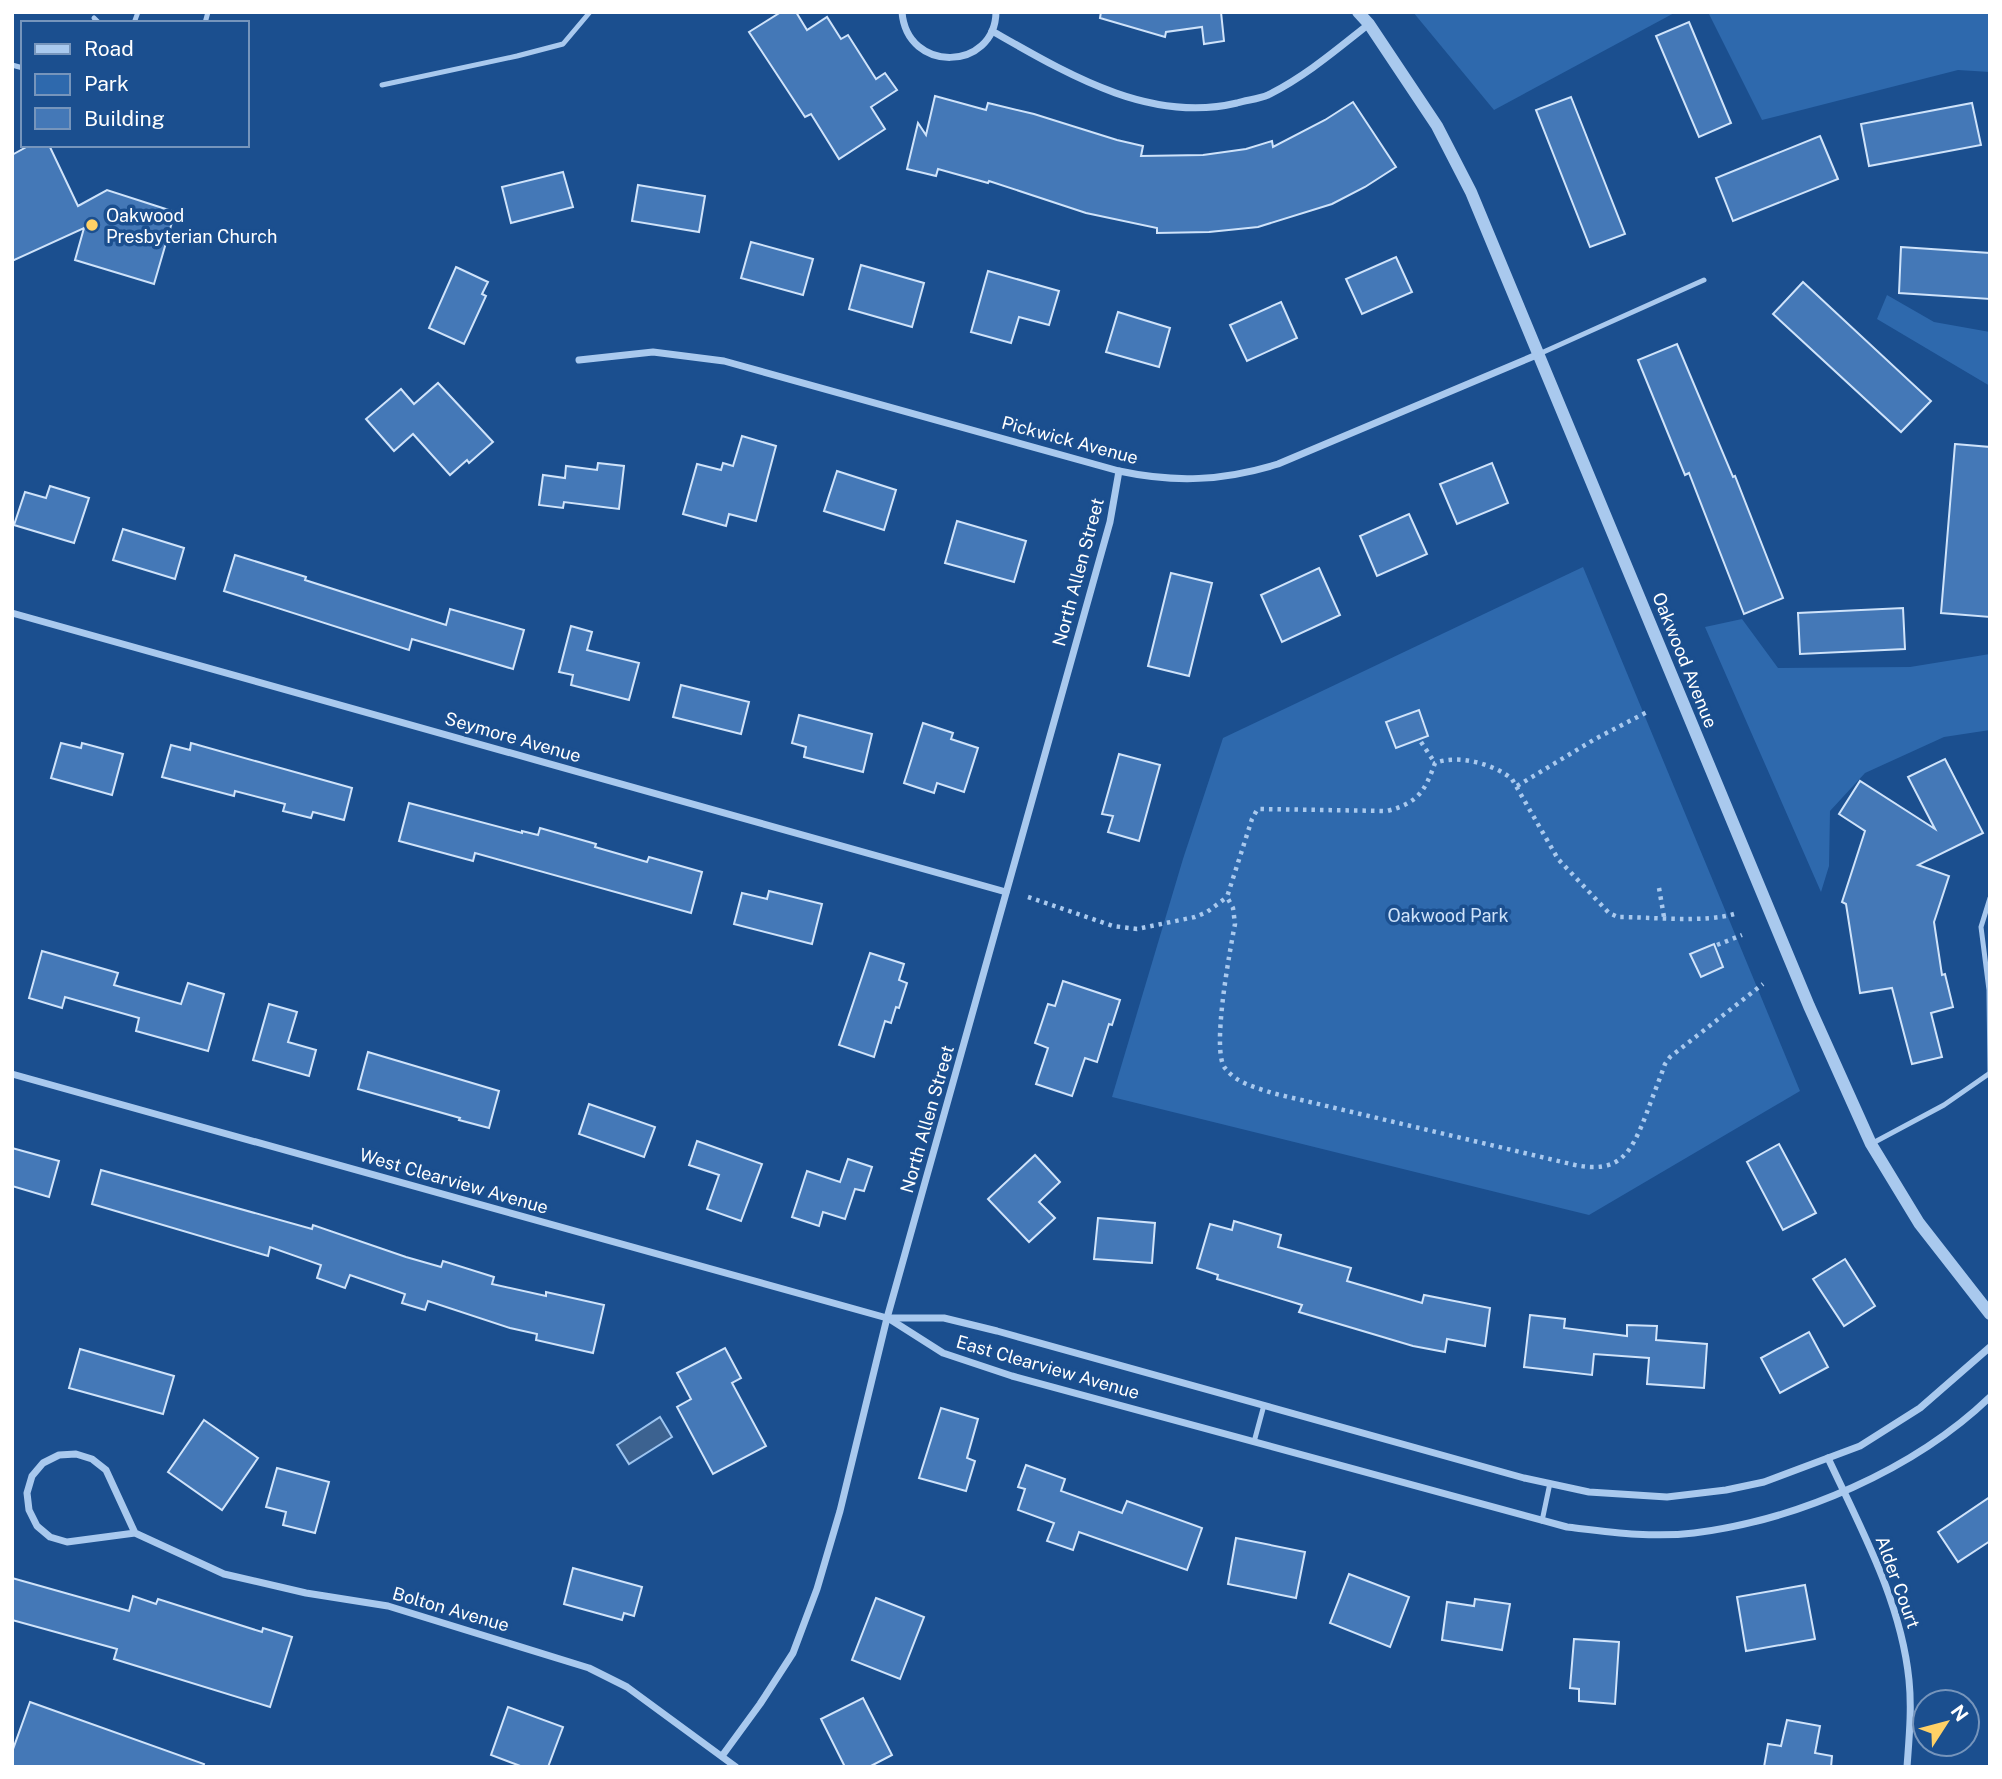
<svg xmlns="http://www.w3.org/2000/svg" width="2002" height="1779" font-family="'Public Sans',sans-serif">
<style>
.green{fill:#2e69ad}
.water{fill:#3c6290;stroke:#9cc4f0;stroke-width:2}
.building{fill:#4478b7;stroke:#cfe3fa;stroke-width:2}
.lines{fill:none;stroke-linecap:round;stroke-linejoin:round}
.path{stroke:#a9c9ee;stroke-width:4.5;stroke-dasharray:3.5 5;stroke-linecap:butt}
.service{stroke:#a9c9ee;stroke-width:5}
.minor{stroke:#a9c9ee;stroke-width:7}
.tertiary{stroke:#a9c9ee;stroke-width:12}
.poi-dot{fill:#ffd166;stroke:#1b4f8f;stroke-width:2.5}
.labels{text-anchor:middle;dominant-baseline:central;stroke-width:7;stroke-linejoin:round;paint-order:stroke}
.poi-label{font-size:18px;fill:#fff;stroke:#1b4f8f;text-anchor:start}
.street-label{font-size:18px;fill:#fff;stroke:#1b4f8f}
.park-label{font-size:18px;fill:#cfe3fa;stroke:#1b4f8f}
</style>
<rect width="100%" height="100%" fill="#1b4f8f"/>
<g class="green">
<polygon points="1413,12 1676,12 1494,110"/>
<polygon points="1708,12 1990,12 1990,72 1958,70 1762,120"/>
<polygon points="1887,295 1934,322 1990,332 1990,386 1877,319"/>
<polygon points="1583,567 1800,1091 1589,1215 1112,1097 1183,859 1223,738"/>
<polygon points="1742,619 1778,668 1910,667 1990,654 1990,730 1944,737 1865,773 1830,811 1829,866 1821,892 1705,627"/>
</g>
<polygon class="water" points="660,1417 672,1437 629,1464 617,1445"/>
<g class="building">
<polygon points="781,12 796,12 807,30 827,17 841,39 848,35 876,79 885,73 897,90 871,107 885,129 839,159 811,114 805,117 749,32"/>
<polygon points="1101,12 1221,12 1224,41 1204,44 1202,27 1166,32 1165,37 1100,18"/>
<polygon points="1689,22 1731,123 1699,137 1656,36"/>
<polygon points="935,96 986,110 988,103 1034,114 1117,140 1143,146 1141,156 1203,155 1246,149 1272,141 1273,147 1325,120 1353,102 1396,167 1365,187 1332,204 1258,227 1209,232 1157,233 1157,228 1086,213 989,181 988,183 938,169 936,176 907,169 918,123 926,135"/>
<polygon points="1571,97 1625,234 1590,247 1536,110"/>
<polygon points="1972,103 1981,145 1869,166 1861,124"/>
<polygon points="1820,136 1838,179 1733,221 1716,178"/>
<polygon points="30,145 49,145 78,206 107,190 175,212 154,284 75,260 84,228 12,261 12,155"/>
<polygon points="563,172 573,207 511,223 502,187"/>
<polygon points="638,185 705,196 699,232 632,221"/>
<polygon points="751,242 813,259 803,295 741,278"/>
<polygon points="1901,247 1990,253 1990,299 1899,293"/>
<polygon points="1396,257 1412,292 1362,314 1346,279"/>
<polygon points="861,265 924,283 912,327 849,309"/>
<polygon points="456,267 488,282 482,294 486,296 464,344 429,328"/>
<polygon points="988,271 1059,291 1049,325 1019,317 1011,343 971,332"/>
<polygon points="1803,282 1931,401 1901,432 1773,314"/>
<polygon points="1281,302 1297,338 1247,361 1230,325"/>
<polygon points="1118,312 1170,328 1159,367 1106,352"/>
<polygon points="1677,344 1733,477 1735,476 1783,598 1744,614 1689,473 1685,475 1638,360"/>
<polygon points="438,383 493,442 469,463 467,460 450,475 413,434 394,451 366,419 401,389 414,404"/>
<polygon points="742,436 776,446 756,521 729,514 726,526 683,514 697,464 721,470 723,463 733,466"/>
<polygon points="1955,444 1990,447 1990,617 1941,613"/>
<polygon points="598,463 624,466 619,509 564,502 563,508 539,505 543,475 565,478 566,466 597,470"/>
<polygon points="1492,463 1508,503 1457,524 1440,484"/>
<polygon points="837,471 896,490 884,530 824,511"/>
<polygon points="50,486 89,498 74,543 14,525 25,492 46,498"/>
<polygon points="1409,514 1427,554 1377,576 1360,536"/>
<polygon points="957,521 1026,541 1014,582 945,563"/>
<polygon points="123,529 184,548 175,579 113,560"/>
<polygon points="235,555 306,577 305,580 446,625 450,609 524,630 513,669 412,639 409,650 224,591"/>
<polygon points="1319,568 1340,615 1282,642 1261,595"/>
<polygon points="1171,573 1212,583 1189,676 1148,666"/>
<polygon points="1903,608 1905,649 1800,654 1798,613"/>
<polygon points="571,626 592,632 587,650 639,663 629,700 571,685 573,675 559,672"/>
<polygon points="681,685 749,702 741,734 673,717"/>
<polygon points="1419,710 1428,736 1396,748 1386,722"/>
<polygon points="799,715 872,734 863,772 804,757 806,747 792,743"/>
<polygon points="923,723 953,733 951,739 978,748 964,792 937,783 934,793 904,783"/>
<polygon points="61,743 81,748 82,743 123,754 112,795 51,778"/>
<polygon points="191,743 352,788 344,820 313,812 311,818 283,811 285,804 235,791 234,796 162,777 171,745 190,750"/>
<polygon points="1119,754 1160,765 1139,841 1108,832 1113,816 1102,814"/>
<polygon points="1945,759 1983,833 1918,865 1949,876 1934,922 1942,975 1945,974 1953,1007 1931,1013 1942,1057 1912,1064 1892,988 1860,993 1846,904 1842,902 1865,831 1839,814 1860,781 1935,829 1908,777"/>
<polygon points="409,803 522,833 522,831 538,835 540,828 596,844 595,847 647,862 649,857 702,872 691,913 475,853 473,861 399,841"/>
<polygon points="769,891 822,904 812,944 734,924 742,893 767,899"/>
<polygon points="1714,944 1723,967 1701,977 1690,954"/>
<polygon points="42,951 118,973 114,985 181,1004 188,983 224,994 208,1051 136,1031 139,1018 65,997 62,1008 29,998"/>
<polygon points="870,953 904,964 899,980 907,983 899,1008 896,1007 891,1023 885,1021 874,1057 839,1045"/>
<polygon points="1063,981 1120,1000 1112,1025 1109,1024 1097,1062 1085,1058 1072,1096 1036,1084 1048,1048 1035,1043 1048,1004 1055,1006"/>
<polygon points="269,1004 297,1012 288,1042 316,1050 309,1076 253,1060"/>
<polygon points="368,1052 499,1091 489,1128 459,1120 460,1118 358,1089"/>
<polygon points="589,1104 655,1127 644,1157 579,1134"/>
<polygon points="697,1141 762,1164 741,1221 707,1209 719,1175 689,1165"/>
<polygon points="1779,1144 1816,1213 1783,1230 1747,1162"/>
<polygon points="12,1148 59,1161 49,1197 12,1186"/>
<polygon points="1035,1155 1060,1182 1039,1202 1055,1218 1029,1242 988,1199"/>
<polygon points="848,1159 872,1167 864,1191 855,1189 845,1219 823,1212 819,1226 792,1217 807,1171 840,1182"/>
<polygon points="101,1170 312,1229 313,1225 406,1257 441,1267 443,1261 494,1277 492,1284 546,1296 546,1292 604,1305 593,1353 536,1340 537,1334 510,1328 428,1301 425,1310 402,1303 405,1294 350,1275 345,1288 317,1278 321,1265 270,1247 268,1256 92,1204"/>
<polygon points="1098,1218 1155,1223 1152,1263 1094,1259"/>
<polygon points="1234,1221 1281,1235 1278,1247 1351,1268 1347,1281 1422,1303 1424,1295 1490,1308 1485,1346 1447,1339 1445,1352 1413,1346 1299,1312 1302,1305 1217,1279 1218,1275 1197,1268 1210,1224 1232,1230"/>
<polygon points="1845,1259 1875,1306 1844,1326 1813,1279"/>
<polygon points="1530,1315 1565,1319 1564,1328 1627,1336 1627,1325 1657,1326 1656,1340 1707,1344 1704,1388 1647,1384 1649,1358 1594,1354 1592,1375 1524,1367"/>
<polygon points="1809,1332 1828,1367 1780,1393 1761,1358"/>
<polygon points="725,1348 741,1378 732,1383 766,1446 713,1474 677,1407 691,1399 677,1373"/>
<polygon points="80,1349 174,1376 163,1414 69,1388"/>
<polygon points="941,1408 978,1419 967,1458 975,1461 966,1491 919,1478"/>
<polygon points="204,1420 258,1458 222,1510 168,1472"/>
<polygon points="1026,1465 1065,1479 1061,1491 1122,1513 1127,1501 1202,1528 1187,1570 1079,1532 1073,1550 1047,1541 1054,1523 1018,1510 1025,1489 1018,1487"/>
<polygon points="277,1468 329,1482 315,1533 283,1525 286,1512 266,1507"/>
<polygon points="1990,1497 1990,1541 1958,1562 1938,1532"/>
<polygon points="1236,1538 1305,1552 1296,1598 1228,1584"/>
<polygon points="573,1568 642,1587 634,1616 624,1613 622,1620 564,1604"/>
<polygon points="1349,1574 1409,1597 1390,1647 1330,1623"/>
<polygon points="12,1578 129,1611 133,1596 156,1604 158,1599 262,1632 263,1628 292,1637 270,1707 114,1659 117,1649 12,1620"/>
<polygon points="1805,1585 1815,1639 1746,1651 1737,1597"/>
<polygon points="876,1598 924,1617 900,1679 852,1660"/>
<polygon points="1475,1599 1510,1604 1502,1650 1442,1640 1447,1602 1474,1606"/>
<polygon points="1574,1639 1619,1642 1615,1704 1579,1701 1579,1689 1570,1688"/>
<polygon points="863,1698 892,1755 869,1767 845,1767 821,1719"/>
<polygon points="30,1702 204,1764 203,1767 12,1767 12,1752"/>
<polygon points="508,1707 563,1727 548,1767 523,1767 491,1755"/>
<polygon points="1787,1720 1820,1726 1815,1753 1832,1756 1831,1767 1764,1767 1768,1744 1781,1746"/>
</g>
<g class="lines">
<g class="path">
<polyline points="1421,742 1435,763"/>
<polyline points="1517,786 1595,739 1649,711"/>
<polyline points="1659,888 1664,917"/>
<polyline points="1028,897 1113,926 1137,929 1195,917 1207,912 1227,897"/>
<path d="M1734,914C1704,923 1650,917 1618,917L1609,913L1558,859L1512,779C1494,764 1458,754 1435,763C1425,791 1418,803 1387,811L1260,809L1257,810L1252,819L1227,897L1233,908L1235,924C1230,950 1211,1051 1225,1068C1236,1083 1255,1087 1272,1093L1575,1165C1620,1174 1631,1153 1646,1115C1652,1098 1659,1081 1665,1064L1670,1057L1763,984"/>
<polyline points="1717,945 1742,935"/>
</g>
<g class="service">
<polyline points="94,18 99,23"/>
<polyline points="134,23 138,12"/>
<polyline points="205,23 208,12"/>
<polyline points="12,65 23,68"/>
<polyline points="382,85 517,56 563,44 590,12"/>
<polyline points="1539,354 1704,280"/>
<polyline points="1990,1073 1989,990 1981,927 1990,898"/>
<polyline points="1871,1144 1944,1105 1990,1073"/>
<polyline points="1254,1442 1264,1405"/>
<polyline points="1542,1521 1550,1483"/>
</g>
<g class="minor">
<path d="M902,12C907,74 995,71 996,12"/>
<path d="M992,31C1066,73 1149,124 1237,103C1247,100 1259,99 1268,95C1306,76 1336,50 1369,24"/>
<path d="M579,360L653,352L724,361L1119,471C1175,483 1223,481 1278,464L1539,354"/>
<polyline points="12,613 1006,892"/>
<polyline points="12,1074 887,1318 944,1318 997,1331 1524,1478 1589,1492 1667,1497 1726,1490 1764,1482 1860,1446 1920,1408 1990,1347"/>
<path d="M888,1318L943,1353L1012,1376L1567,1527C1610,1532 1652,1538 1694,1533C1798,1520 1914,1470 1990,1397"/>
<path d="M1828,1458C1861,1529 1901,1601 1909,1680C1912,1709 1909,1739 1907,1767"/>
<polyline points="135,1533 106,1470 92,1459 76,1454 59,1455 43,1463 32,1476 27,1493 29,1510 37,1526 50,1537 67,1542 135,1533 224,1574 306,1593 388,1606 589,1668 627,1687 736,1767"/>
<polyline points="722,1756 760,1704 793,1653 817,1589 840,1511 887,1318 1110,522 1119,471"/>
</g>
<polyline class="tertiary" points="1358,12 1369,24 1437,126 1471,192 1809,1006 1871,1144 1919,1223 1990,1314"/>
</g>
<circle class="poi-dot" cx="92" cy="225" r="7"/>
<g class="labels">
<g class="poi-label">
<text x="106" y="215">Oakwood<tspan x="106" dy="21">Presbyterian Church</tspan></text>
</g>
<g class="street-label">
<text transform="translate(1070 440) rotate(15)">Pickwick Avenue</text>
<text transform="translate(1078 572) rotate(-75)">North Allen Street</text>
<text transform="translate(1685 660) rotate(68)">Oakwood Avenue</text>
<text transform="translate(513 737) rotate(16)">Seymore Avenue</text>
<text transform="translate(927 1119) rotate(-74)">North Allen Street</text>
<text transform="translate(454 1181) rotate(16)">West Clearview Avenue</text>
<text transform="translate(1048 1367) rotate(16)">East Clearview Avenue</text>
<text transform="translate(1898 1582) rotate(70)">Alder Court</text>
<text transform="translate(451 1609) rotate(16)">Bolton Avenue</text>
</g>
<g class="park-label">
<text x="1448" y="915">Oakwood Park</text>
</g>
</g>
<rect width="2002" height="1779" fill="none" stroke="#ffffff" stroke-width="28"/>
<rect x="21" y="21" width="228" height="126" fill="#1b4f8f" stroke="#7695bc" stroke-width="2"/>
<rect x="35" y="44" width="35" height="10" fill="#a9c9ee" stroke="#7695bc" stroke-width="2"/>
<text x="84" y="56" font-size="21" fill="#ffffff">Road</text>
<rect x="35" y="74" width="35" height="21" fill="#2e69ad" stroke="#7695bc" stroke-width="2"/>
<text x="84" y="91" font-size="21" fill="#ffffff">Park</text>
<rect x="35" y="108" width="35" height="21" fill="#4478b7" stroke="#7695bc" stroke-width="2"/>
<text x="84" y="126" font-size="21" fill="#ffffff">Building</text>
<g transform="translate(1946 1723) rotate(54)"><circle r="33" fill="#1b4f8f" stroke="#7695bc" stroke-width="2"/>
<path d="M0-5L12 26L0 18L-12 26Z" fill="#ffd166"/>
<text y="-10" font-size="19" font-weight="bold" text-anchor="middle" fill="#ffffff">N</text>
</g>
</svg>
